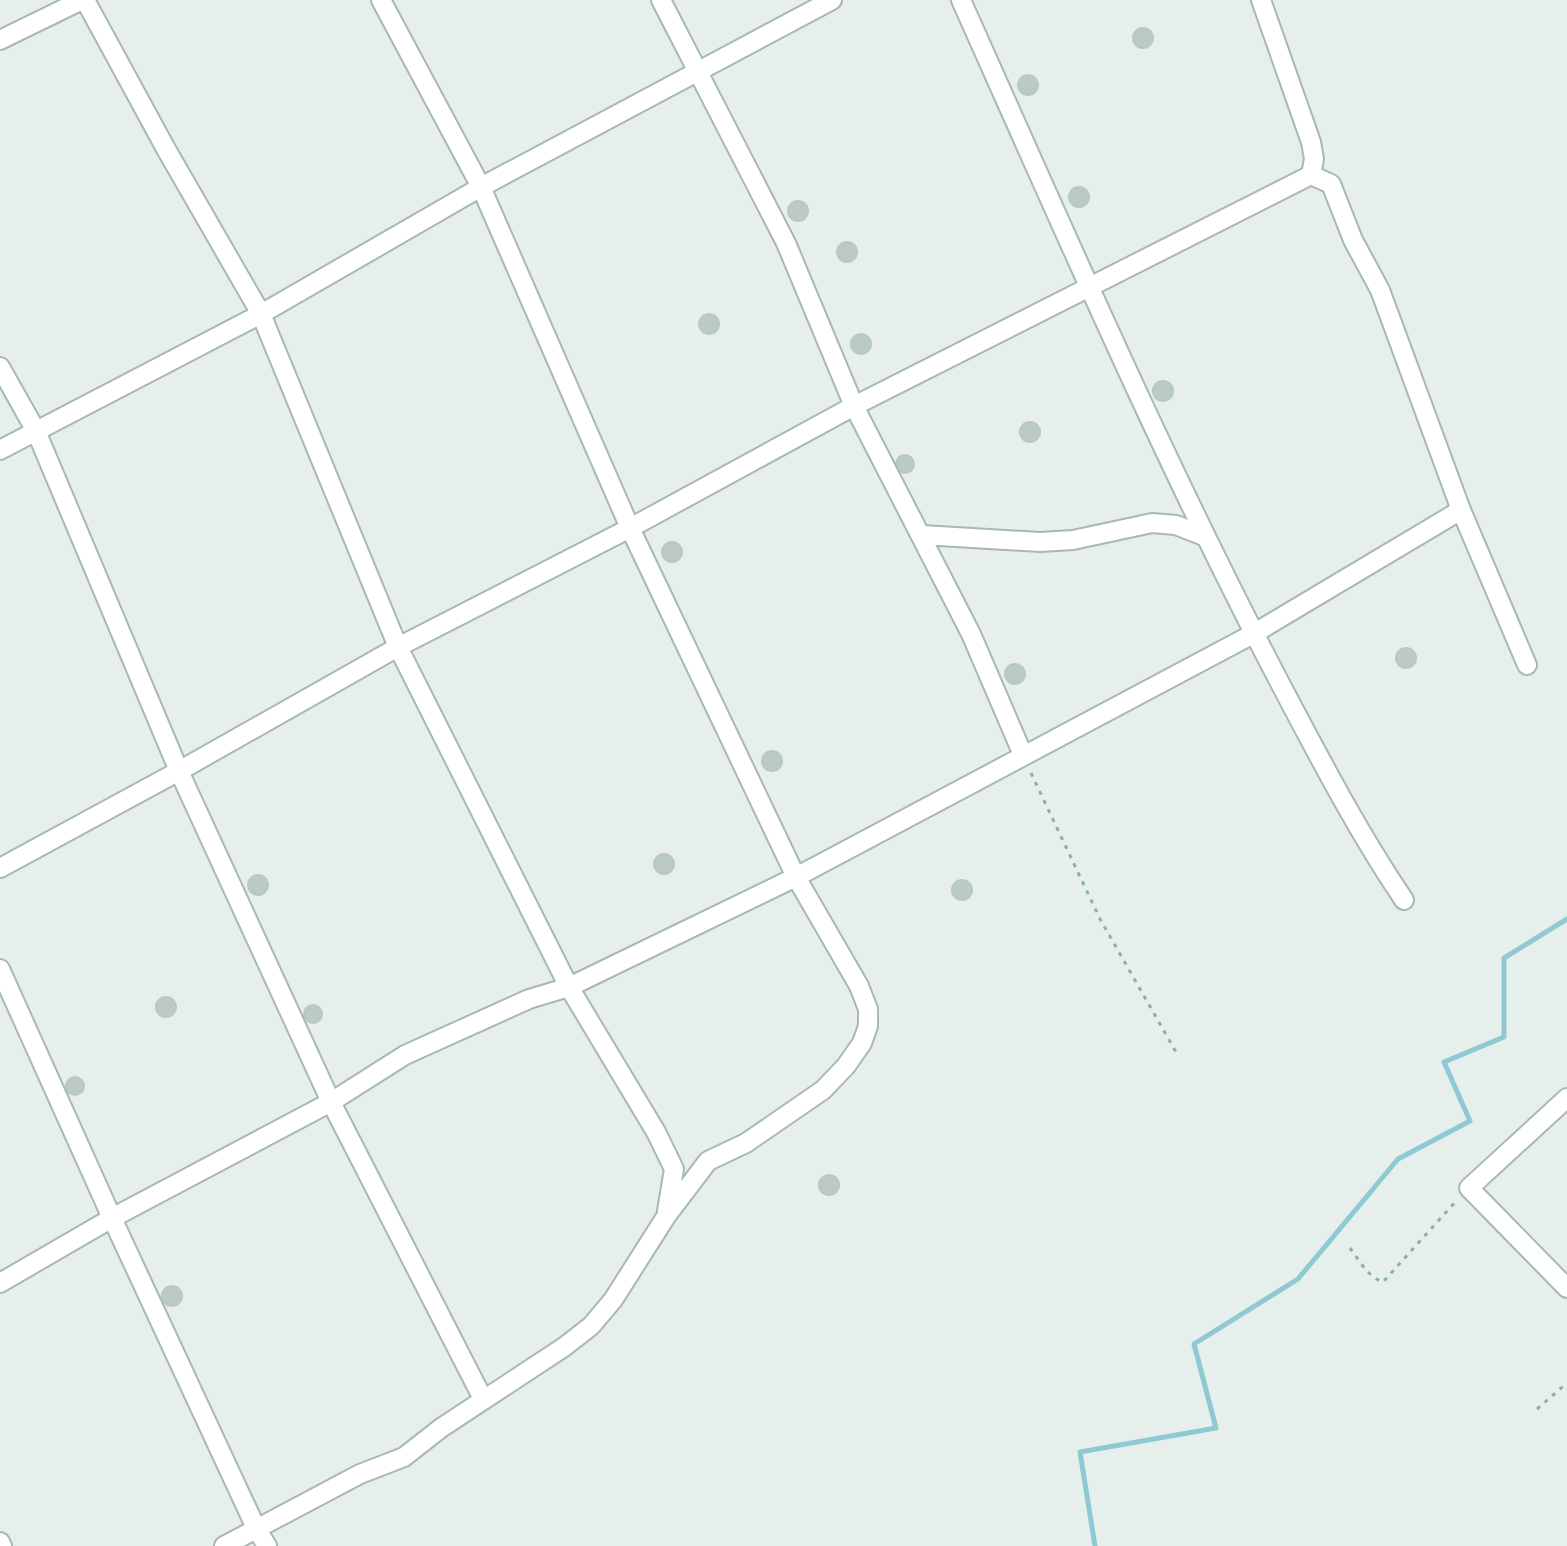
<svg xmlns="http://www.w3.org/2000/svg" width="1567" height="1546" font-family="Inter,sans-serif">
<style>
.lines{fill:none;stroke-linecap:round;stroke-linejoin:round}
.stream{stroke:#8ec9d4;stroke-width:5}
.building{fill:#bbcac4;stroke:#b8c9c2;stroke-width:2}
.minor-casing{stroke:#a8b8b2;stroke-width:22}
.path{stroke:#86b3a5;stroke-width:3;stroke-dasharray:4 6;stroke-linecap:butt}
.minor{stroke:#fff;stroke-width:18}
</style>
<rect width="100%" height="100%" fill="#e6efeb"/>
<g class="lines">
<polyline class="stream" points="1095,1546 1080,1452 1216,1428 1194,1344 1298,1279 1398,1159 1470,1121 1444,1062 1504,1037 1504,958 1567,919"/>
</g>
<g class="building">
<circle cx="1143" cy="38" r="10"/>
<circle cx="1028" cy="85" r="10"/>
<circle cx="1079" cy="197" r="10"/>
<circle cx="798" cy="211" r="10"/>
<circle cx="847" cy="252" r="10"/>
<circle cx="709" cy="324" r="10"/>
<circle cx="861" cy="344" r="10"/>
<circle cx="1163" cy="391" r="10"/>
<circle cx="1030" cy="432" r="10"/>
<circle cx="905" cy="464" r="9"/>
<circle cx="672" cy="552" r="10"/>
<circle cx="1406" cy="658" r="10"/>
<circle cx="1015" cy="674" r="10"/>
<circle cx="772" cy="761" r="10"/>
<circle cx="664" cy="864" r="10"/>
<circle cx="258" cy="885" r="10"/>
<circle cx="962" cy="890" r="10"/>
<circle cx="166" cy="1007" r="10"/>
<circle cx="313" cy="1014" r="9"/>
<circle cx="75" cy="1086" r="9"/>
<circle cx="829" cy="1185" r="10"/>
<circle cx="172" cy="1296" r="10"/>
</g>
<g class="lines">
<defs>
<g id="minor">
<polyline points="85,0 166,149 261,314 398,647 569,987 656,1132 674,1169 667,1211"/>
<polyline points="661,0 786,243 854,406 971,634 1023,755"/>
<path d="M961,0C1064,230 1164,462 1281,685C1320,759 1358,832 1404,900"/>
<polyline points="1261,0 1311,142 1314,159 1311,175"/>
<polyline points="0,40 82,0"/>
<polyline points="1311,175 1331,184 1353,240 1380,290 1461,510 1527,665"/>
<polyline points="0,367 36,431 179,771 331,1102 483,1399"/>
<polyline points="0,450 261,314 481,187 832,0"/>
<polyline points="922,535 1040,542 1073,540 1152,523 1176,525 1204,536"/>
<polyline points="0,868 179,771 398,647 630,528 854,406 1311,175"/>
<polyline points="0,969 112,1218 256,1528 267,1546"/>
<polyline points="1567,1098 1469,1188 1567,1288"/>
<polyline points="0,1283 112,1218 331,1102 405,1055 529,999 569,987 796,877 1253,634 1461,510"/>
<polyline points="0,1542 2,1546"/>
<polyline points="224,1546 360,1474 404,1457 441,1428 564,1347 591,1326 613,1300 667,1215 708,1161 746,1143 823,1090 846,1066 862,1043 868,1026 868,1009 859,986 796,877 630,528 481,187 381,0"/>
</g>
</defs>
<use href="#minor" class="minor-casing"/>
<g class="path">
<polyline points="1031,773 1100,919 1176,1052"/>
<path d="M1350,1248C1359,1260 1368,1277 1383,1282L1458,1199"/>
<polyline points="1537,1409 1567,1383"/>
</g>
<use href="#minor" class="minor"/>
</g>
</svg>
